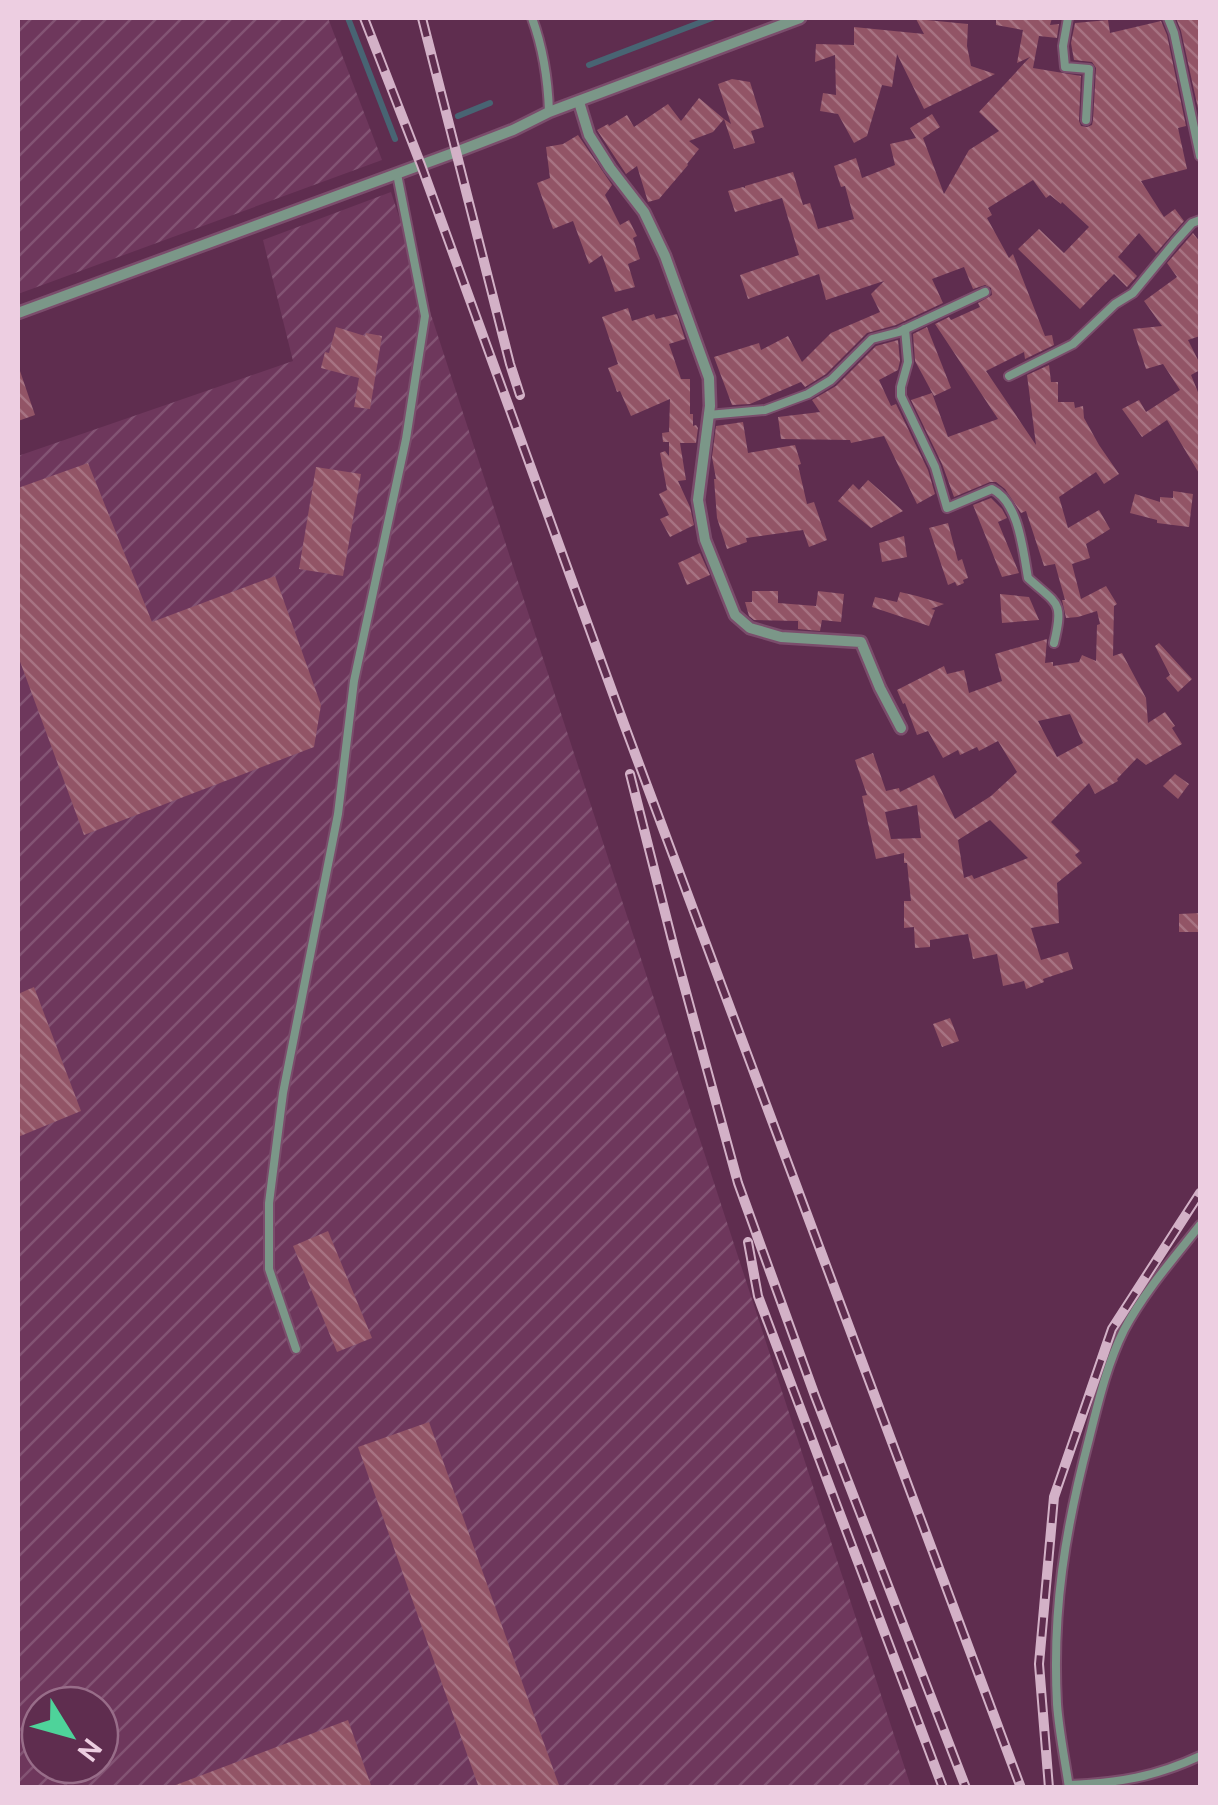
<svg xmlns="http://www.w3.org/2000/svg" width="1218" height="1805" font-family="Cabin,sans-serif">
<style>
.industrial{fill:url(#industrial-furrows);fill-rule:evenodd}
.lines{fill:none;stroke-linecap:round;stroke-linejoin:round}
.stream{stroke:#486473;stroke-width:6}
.building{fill:url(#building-back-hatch);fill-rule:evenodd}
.service-casing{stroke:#7b4d6c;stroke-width:12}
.minor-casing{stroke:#7b4d6c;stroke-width:15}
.service{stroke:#7b9788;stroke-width:8}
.minor{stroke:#7b9788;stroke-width:10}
.rail-casing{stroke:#d3b1c7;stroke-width:10}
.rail{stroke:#5f2d4f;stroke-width:6;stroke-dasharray:19;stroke-linecap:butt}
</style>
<defs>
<pattern id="industrial-furrows" width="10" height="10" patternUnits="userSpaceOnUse" patternTransform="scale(2.5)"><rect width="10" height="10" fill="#6e375c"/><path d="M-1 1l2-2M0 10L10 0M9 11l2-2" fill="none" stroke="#835373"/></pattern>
<pattern id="building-back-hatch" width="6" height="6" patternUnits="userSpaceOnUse" patternTransform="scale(2.5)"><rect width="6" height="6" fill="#925466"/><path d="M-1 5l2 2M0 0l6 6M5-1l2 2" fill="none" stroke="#a77383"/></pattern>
</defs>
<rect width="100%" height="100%" fill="#5f2d4f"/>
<g class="industrial">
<polygon points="18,18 328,18 382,160 18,294"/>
<path d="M391,192L911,1787H18V456L293,361L263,240ZM40,1705H100V1765H40Z"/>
</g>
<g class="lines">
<g class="stream">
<polyline points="348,18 395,139"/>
<polyline points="589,65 712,18"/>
<polyline points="458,116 490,103"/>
</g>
</g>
<g class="building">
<path d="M996,18H1052L1050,25L1059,24L1057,38L1039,36L1033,68L1081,76L1079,121L1081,126L1087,127L1092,125L1093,120L1096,68L1092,62L1074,60L1071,43L1075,23L1108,20L1110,33L1161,21L1167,35L1186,126L1178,128L1187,169L1141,181L1164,217L1175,209L1184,221L1156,253L1139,233L1118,257L1137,276L1127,287L1114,274L1080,309L1018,249L1039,229L1064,253L1089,227L1062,202L1061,204L1050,195L1046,198L1033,180L988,208L992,215L987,218L1009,258L1013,254L1045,336L1052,335L1054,345L1025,359L1024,352L986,371L1036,445L1027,375L1049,365L1051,382H1058V402H1074L1075,408L1083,406L1084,418L1099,445L1119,474L1104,484L1096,472L1059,497L1068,528L1099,510L1110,529L1086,544L1090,558L1072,564L1081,599L1106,586L1117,604L1114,606L1113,656L1122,653L1146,698L1148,723L1165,712L1175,726L1172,728L1182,744L1146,765L1137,758L1117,779L1118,781L1095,794L1089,783L1051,822L1080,851L1075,855L1082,863L1057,883L1059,923L1031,928L1041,960L1068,952L1073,969L1043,979L1044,982L1026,989L1024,981L1003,986L997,954L973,959L968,934L930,940V947L915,948L914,927L904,928V901H911L907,863H904V853L876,859L862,796L867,795L855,760L873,753L886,791L899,788L900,792L934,775L955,819L991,796L1017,772L998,741L979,751L977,747L960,755L958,750L943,758L928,731L917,735L905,703L903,704L897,690L944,666L947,674L964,670L969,693L1002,681L995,654L1047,639L1045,663L1053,662V666L1079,662L1082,655L1096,661L1097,625L1100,624L1097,611L1078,617L1066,618L1062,600H1065L1055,564L1044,566L1026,511L1021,513L1005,489L996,482H990L954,497L942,464L911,400L932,393L948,437L998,419L935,324L949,317L951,320L980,307L978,303L992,295L991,288L985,285L973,289L964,267L932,279L943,303L896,325L867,333L826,374L805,387L801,382L750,404L732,405L714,357L759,343L761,350L788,336L802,362L831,333L880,312L871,294L884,281L826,300L819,274L748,299L740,275L799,255L782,198L735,212L728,191L743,187L745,188V186L793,172L803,205L810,203L818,229L854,219L845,186L841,187L834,166L856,158L862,178L895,165L890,144L916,138L910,128L932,114L940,127L923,138L944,194L969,150L999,131L979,112L1030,57L1017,63L1023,30L996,25ZM1070,714L1083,743L1057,757L1038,721ZM917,805L921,838L891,839L885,812ZM990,820L1028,858L974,879L972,875L964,878L958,840Z"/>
<polygon points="1176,18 1200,18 1200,112 1199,113 1181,31"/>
<polygon points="916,19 968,24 967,46 971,66 995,74 924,109 897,54 892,87 882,85 867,136 854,143 838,114 820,111 823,93 836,95 835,55 815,62 816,44 854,45 854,27 924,34"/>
<polygon points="732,79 750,82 764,127 751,131 755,143 734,149 724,119 731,124 718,84"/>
<polygon points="699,98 724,119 713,132 689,141 699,149 687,164 688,165 659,199 648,202 637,166 626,174 597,130 608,124 609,126 627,115 634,127 668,104 681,121"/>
<polygon points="578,135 612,185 605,195 620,225 629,220 637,236 633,238 640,259 628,264 635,287 615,292 602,255 589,264 573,221 553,229 537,183 550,178 546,147 563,144"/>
<polygon points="1193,233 1200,242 1200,336 1188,340 1200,364 1200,370 1191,375 1200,397 1200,475 1167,420 1142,437 1122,409 1139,400 1146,412 1180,390 1163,364 1146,369 1133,329 1162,326 1144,301 1177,277 1167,263"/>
<polygon points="628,308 632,321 654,314 656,319 677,314 685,339 669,344 681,379 690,379 690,414 693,414 693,426 696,425 698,428 696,443 680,443 686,480 678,481 690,507 694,525 670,537 660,519 669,515 659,494 667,490 660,453 665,451 669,456 669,442 663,442 662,433 669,432 670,399 631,416 620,391 617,392 608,368 618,364 602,317"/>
<polygon points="336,327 365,336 366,333 382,336 370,409 354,407 359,378 321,368 325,352 329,353"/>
<polygon points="927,327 951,388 934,396 915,361 913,334"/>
<polygon points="898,340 900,361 898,370 879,380 891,406 896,404 928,470 935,494 917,504 884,436 851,443 850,440 781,439 778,417 820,412 812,400 836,386 876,346"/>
<polygon points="18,371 20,371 35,415 18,421"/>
<polygon points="743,422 748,453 795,445 801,464 798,465 807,504 814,502 827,540 809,547 803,530 746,538 747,542 727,549 717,518 714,479 716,479 712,457 716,426"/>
<polygon points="88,463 152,622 275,576 321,705 314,747 84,835 18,656 18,488"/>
<polygon points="316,467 361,474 343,576 299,569"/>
<polygon points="868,480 903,511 871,528 838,501 853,484 859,490"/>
<polygon points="1173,491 1193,494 1189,527 1157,523 1157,520 1130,513 1135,494 1160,502 1160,497 1173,498"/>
<polygon points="991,498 1002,509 1007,518 998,522 1019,573 1002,577 973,505"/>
<polygon points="948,523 958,561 962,559 968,578 963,580 964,583 957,586 955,582 948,585 929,528"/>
<polygon points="904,536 907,557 882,562 879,543"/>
<polygon points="700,553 710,575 687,585 678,563"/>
<polygon points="752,591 778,591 778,603 816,606 818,591 844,594 841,622 822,620 820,631 798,629 798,621 754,620 749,616 745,602 752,602"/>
<polygon points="900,592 917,596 944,604 931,609 935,610 929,626 872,607 875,597 897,602"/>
<polygon points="1000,594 1029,597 1039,620 1002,623"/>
<polygon points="1159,643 1192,679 1178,692 1166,678 1170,675 1155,646"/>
<polygon points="1175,774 1189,784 1178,799 1163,786"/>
<polygon points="1200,913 1200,932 1179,932 1179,914"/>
<polygon points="34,987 81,1111 18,1137 18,994"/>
<polygon points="950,1018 959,1041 942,1047 933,1024"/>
<polygon points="328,1231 372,1338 337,1352 293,1246"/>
<polygon points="429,1422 560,1788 479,1788 358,1447"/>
<polygon points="348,1720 372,1788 173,1788 173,1786"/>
</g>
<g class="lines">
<defs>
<g id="service">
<path d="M532,18C543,48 548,80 549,112"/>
<polyline points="1068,18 1063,46 1065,67 1089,69 1086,120"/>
<polyline points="1168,18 1174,33 1200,156"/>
<path d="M905,329L908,362L901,387V396L935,467L947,508L992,489C1019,502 1023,551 1028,578C1058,605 1064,601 1054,643"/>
<polyline points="1009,376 1073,344 1115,304 1133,293 1175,242 1192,223 1200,220"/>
<polyline points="708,415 765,410 808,394 831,380 872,339 899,332 985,292"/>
<polyline points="296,1349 269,1269 269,1203 283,1093 338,814 354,681 406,439 425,316 397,174"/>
<path d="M1069,1785C1118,1783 1155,1777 1200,1756"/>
<path d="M1069,1788C1065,1760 1059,1732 1057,1704C1052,1610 1065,1530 1089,1439C1098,1403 1107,1364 1124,1330C1144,1292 1174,1258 1200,1225"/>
</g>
<g id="minor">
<polyline points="579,102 589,135 610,168 644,212 665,256 709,378 710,406 698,500 705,540 735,615 750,628 781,637 861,642 880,688 901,728"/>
<polyline points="18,313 456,152 513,130 549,112 800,18"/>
</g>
</defs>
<use href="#service" class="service-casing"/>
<use href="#minor" class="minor-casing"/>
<use href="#service" class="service"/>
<use href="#minor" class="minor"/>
<defs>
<g id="rail">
<polyline points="364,18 421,165 624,724 1021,1788"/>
<polyline points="422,18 510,364 520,395"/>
<polyline points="630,774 674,948 738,1183 815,1396 966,1788"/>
<polyline points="748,1242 758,1296 943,1788"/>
<polyline points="1049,1788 1039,1664 1054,1497 1112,1329 1200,1193"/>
</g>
</defs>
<use href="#rail" class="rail-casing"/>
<use href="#rail" class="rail"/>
</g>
<rect width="1218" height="1805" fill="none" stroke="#edcee1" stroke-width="40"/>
<g transform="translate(70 1735) rotate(127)"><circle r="48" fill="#5f2d4f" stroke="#986d89" stroke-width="2.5"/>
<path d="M0-8L18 38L0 25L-18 38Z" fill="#4ed39a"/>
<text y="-15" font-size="28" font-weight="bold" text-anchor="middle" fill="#edcee1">N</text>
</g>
</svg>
